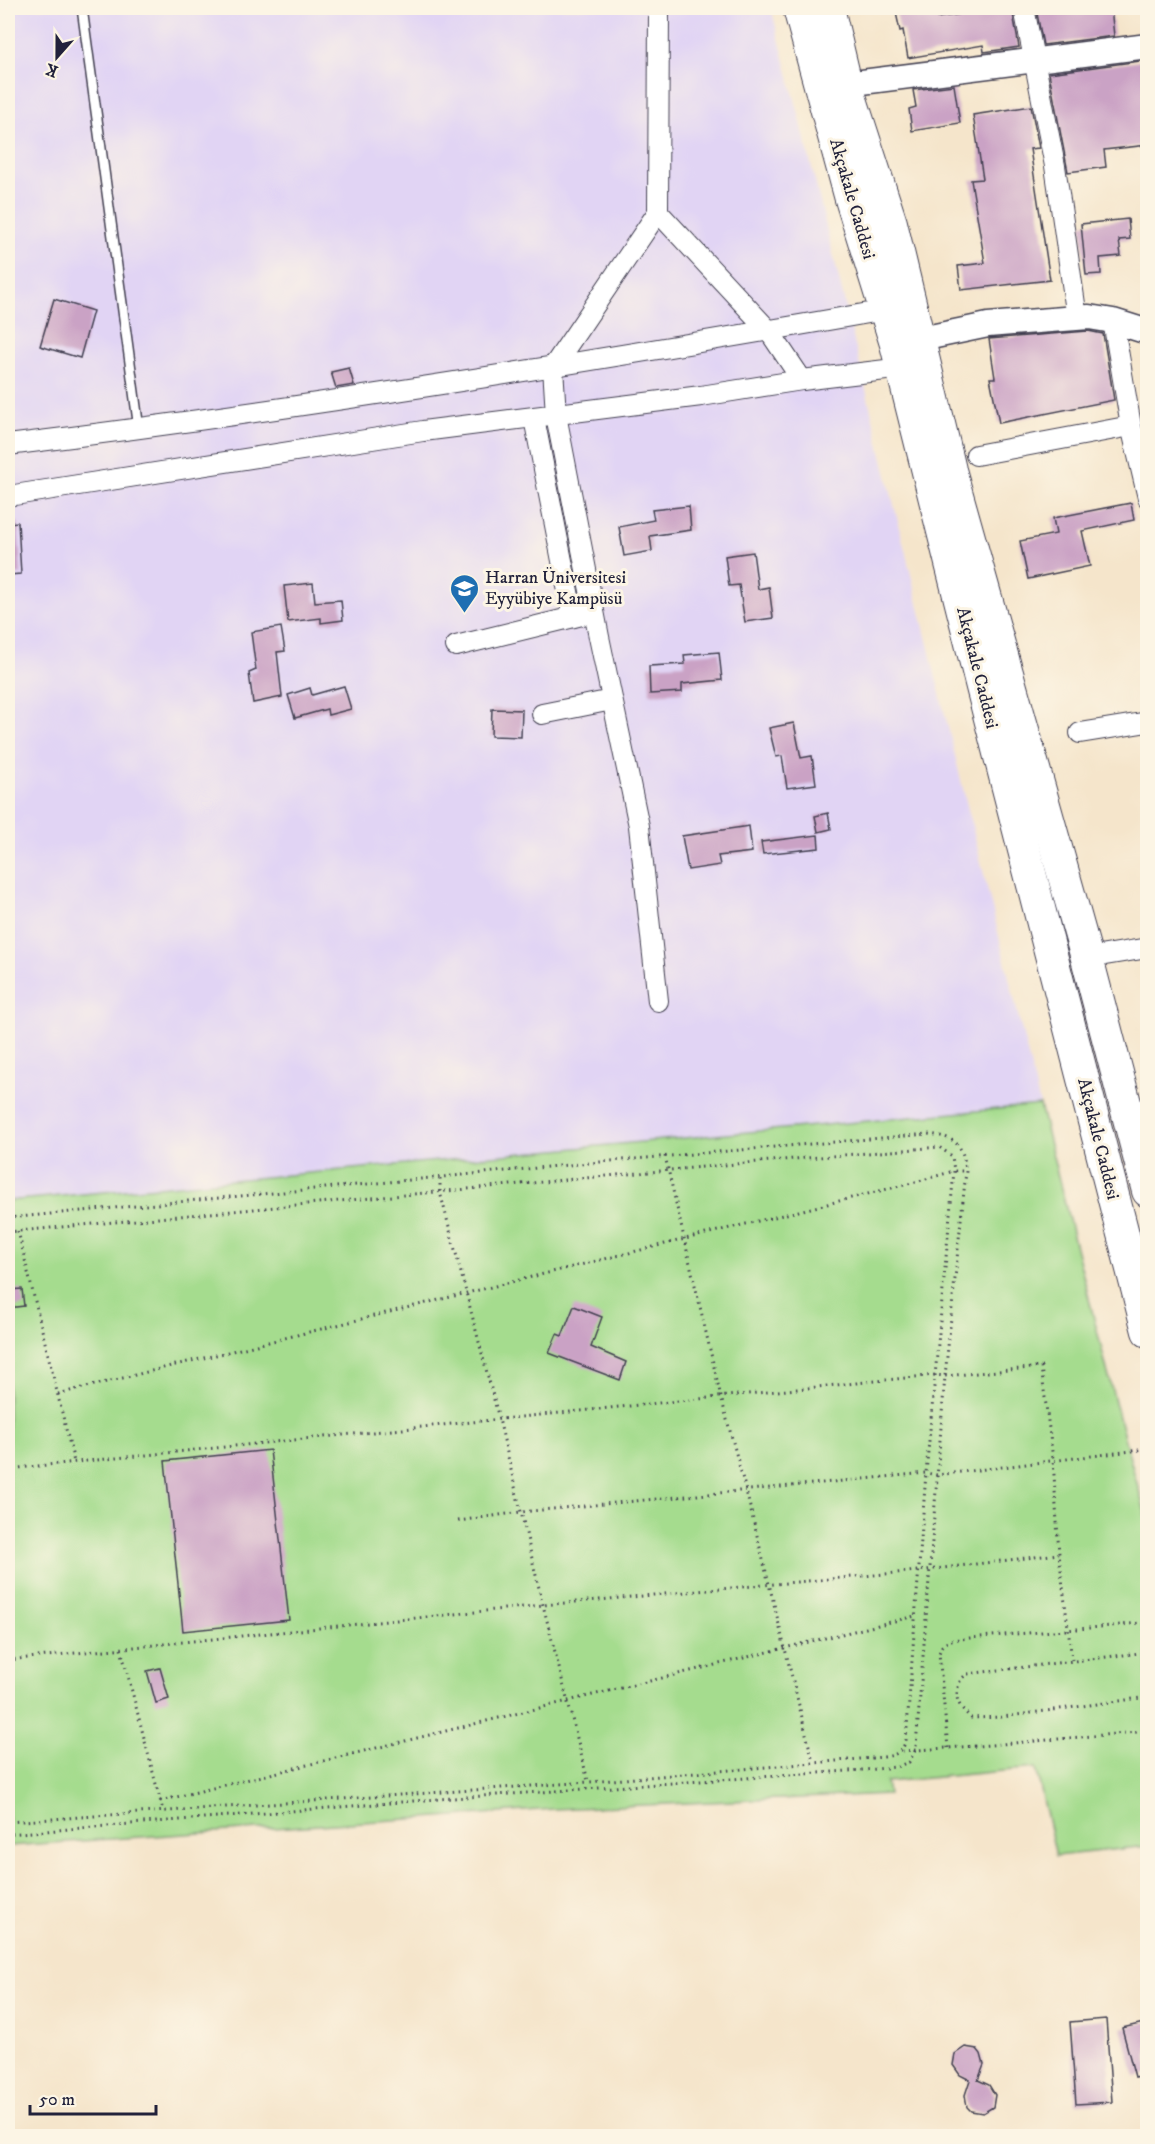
<svg xmlns="http://www.w3.org/2000/svg" width="1155" height="2144" font-family="'IM FELL DW Pica',serif">
<style>
.built{fill:#e1d4f4}
.green{fill:#a5dc8e;stroke:#647f64;stroke-width:1.5}
.building{fill:#caa2c5}
.lines{fill:none;stroke-linecap:round;stroke-linejoin:round}
.service-casing{stroke:#423f51;stroke-width:12}
.minor-casing{stroke:#423f51;stroke-width:22}
.tertiary-casing{stroke:#423f51;stroke-width:27}
.primary-casing{stroke:#423f51;stroke-width:34}
.path{stroke:#423f51;stroke-width:3;stroke-dasharray:1.5 4.5;stroke-linecap:butt}
.service{stroke:#fff;stroke-width:9}
.minor{stroke:#fff;stroke-width:20}
.tertiary{stroke:#fff;stroke-width:24}
.primary{stroke:#fff;stroke-width:32}
.labels{text-anchor:middle;dominant-baseline:central;stroke-width:6;stroke-linejoin:round;paint-order:stroke}
.street-label{font-size:18px;fill:#22223b;stroke:#fcf5e5}
.poi-label{font-size:18px;fill:#22223b;stroke:#fcf5e5;text-anchor:start}
</style>
<rect width="100%" height="100%" fill="#fcf5e5"/>
<filter id="ink" filterUnits="userSpaceOnUse"><feTurbulence type="fractalNoise" baseFrequency=".0167" numOctaves="2"/><feDisplacementMap in="SourceGraphic" scale="12" xChannelSelector="R" yChannelSelector="G"/><feConvolveMatrix kernelMatrix="1 2 1 2 8 2 1 2 1" color-interpolation-filters="sRGB"/></filter>
<filter id="wash" filterUnits="userSpaceOnUse"><feTurbulence type="fractalNoise" baseFrequency=".008" numOctaves="4" result="noise"/><feDisplacementMap in="SourceGraphic" scale="24" xChannelSelector="R" yChannelSelector="G"/><feGaussianBlur stdDeviation="1.35" result="paint"/><feColorMatrix in="noise" values="0 0 0 0 0 0 0 0 0 0 0 0 0 0 0 0 0 1.4 0 .05"/><feComposite in="paint" operator="in"/></filter>
<g filter="url(#wash)">
<rect width="100%" height="100%" fill="#f5e5cb"/>
<polygon class="built" points="8,8 771,8 801,123 1040,1105 8,1201"/>
<polygon class="green" points="1040,1105 1124,1437 1147,1519 1147,1846 1056,1856 1036,1768 886,1782 888,1794 555,1809 8,1846 8,1201"/>
<g id="blocks">
<g class="building">
<polygon points="895,8 935,8 937,18 975,12 974,8 1012,8 1019,47 984,52 983,45 908,58 903,30 900,31"/>
<polygon points="1036,8 1046,8 1046,12 1056,11 1056,12 1089,8 1111,8 1114,36 1043,45"/>
<polygon points="1148,60 1148,145 1104,150 1106,167 1068,172 1049,73"/>
<polygon points="954,85 960,123 912,131 909,109 916,107 913,90"/>
<polygon points="1031,106 1039,148 1030,149 1050,280 961,290 958,266 985,263 971,180 983,179 973,115"/>
<polygon points="1128,219 1130,239 1119,240 1121,256 1100,258 1101,274 1086,275 1081,224"/>
<polygon points="54,299 93,311 80,358 40,346"/>
<polygon points="1088,331 1103,334 1114,400 999,423 990,378 995,378 989,339"/>
<polygon points="349,368 354,385 336,388 331,372"/>
<polygon points="1131,503 1134,520 1082,531 1090,566 1028,579 1020,541 1056,534 1053,518"/>
<polygon points="689,506 691,530 650,536 652,551 624,556 619,527 654,520 652,510"/>
<polygon points="18,522 21,574 8,575 8,523"/>
<polygon points="753,552 758,589 769,587 773,618 745,622 739,585 729,586 725,556"/>
<polygon points="313,583 315,602 341,600 343,620 321,623 321,618 288,622 284,586"/>
<polygon points="281,627 285,651 277,652 282,697 253,703 249,673 256,670 251,632"/>
<polygon points="719,652 722,680 682,684 682,692 650,694 649,666 685,664 684,655"/>
<polygon points="344,686 351,709 328,715 327,709 295,718 288,695 310,688 312,695"/>
<polygon points="492,709 522,710 521,737 491,736"/>
<polygon points="794,723 801,758 812,756 816,784 787,788 782,756 776,757 769,728"/>
<polygon points="828,813 831,829 818,832 815,816"/>
<polygon points="749,826 752,852 718,856 720,865 688,870 682,836"/>
<polygon points="818,835 819,848 763,854 761,842"/>
<polygon points="22,1289 24,1306 8,1308 8,1290"/>
<polygon points="574,1306 602,1317 591,1347 626,1362 620,1380 549,1353 557,1334 562,1336"/>
<polygon points="270,1450 289,1620 183,1631 165,1461"/>
<polygon points="160,1668 169,1699 156,1703 147,1671"/>
<polygon points="1106,2019 1112,2102 1076,2104 1070,2022"/>
<polygon points="1148,2022 1148,2074 1135,2077 1122,2028"/>
<polygon points="965,2047 977,2049 981,2054 984,2065 978,2080 989,2085 995,2095 993,2107 983,2113 971,2111 967,2107 965,2095 970,2080 960,2075 953,2065 955,2054"/>
</g>
</g>
</g>
<g filter="url(#ink)">
<use href="#blocks" fill-opacity="0" stroke="#423f51" stroke-width="1.5"/>
<g class="lines">
<defs>
<polyline id="service" points="82,8 139,429"/>
<g id="minor">
<polyline points="659,8 658,212 769,331 802,380"/>
<polyline points="1024,8 1055,166 1077,318"/>
<polyline points="658,212 553,367 556,415 599,637 639,826 658,1001"/>
<polyline points="1113,321 1131,426 1148,498"/>
<polyline points="534,418 573,617"/>
<path d="M8,445C301,409 594,361 886,310L894,307"/>
<polyline points="976,455 1131,426"/>
<polyline points="8,496 423,431 701,396 802,380 911,367"/>
<polyline points="456,646 586,614"/>
<polyline points="542,714 612,700"/>
<polyline points="1080,733 1148,722"/>
<polyline points="1087,958 1148,948"/>
</g>
<g id="tertiary">
<polyline points="846,84 1148,46"/>
<polyline points="902,343 988,325 1089,317 1113,321 1148,332"/>
</g>
<g id="primary">
<polyline points="799,8 851,199 896,344 982,687 1148,1331"/>
<polyline points="828,8 846,84 891,223 950,470 1087,958 1148,1191"/>
</g>
</defs>
<use href="#service" class="service-casing"/>
<use href="#minor" class="minor-casing"/>
<use href="#tertiary" class="tertiary-casing"/>
<use href="#primary" class="primary-casing"/>
<g class="path">
<polyline points="665,1156 721,1397 746,1491 813,1762"/>
<polyline points="440,1178 440,1192 499,1419 543,1605 588,1781"/>
<path d="M8,1218L611,1161L928,1134C955,1137 963,1143 966,1171L945,1376L916,1746L915,1751L909,1762L896,1767L877,1769L438,1799L8,1834"/>
<polyline points="18,1231 74,1462"/>
<path d="M8,1232L735,1164L939,1147L952,1156L954,1171L926,1473L906,1741C901,1753 896,1755 884,1757L589,1782L8,1822"/>
<polyline points="58,1394 912,1183 954,1171 966,1171"/>
<polyline points="8,1469 935,1375 945,1376 1041,1367 1053,1459 1059,1554 1072,1660"/>
<polyline points="458,1521 521,1512 926,1473 937,1475 1148,1449"/>
<polyline points="121,1649 163,1811"/>
<path d="M1148,1652L967,1674L961,1679C953,1698 957,1704 971,1718L1002,1717L1148,1697"/>
<polyline points="8,1660 543,1605 918,1571 1059,1554"/>
<path d="M948,1748L939,1653L942,1646L950,1640C1016,1633 1081,1630 1148,1622"/>
<polyline points="902,1751 991,1745 1148,1731"/>
<polyline points="160,1801 915,1616"/>
</g>
<use href="#service" class="service"/>
<use href="#minor" class="minor"/>
<use href="#tertiary" class="tertiary"/>
<use href="#primary" class="primary"/>
</g>
</g>
<defs>
<symbol id="university-pin" viewBox="-11 -11 22 30"><path d="M0 17L-7.5 6A9.5 9.5 0 1 1 7.5 6Z" fill="#1f6fb2" stroke="#fcf5e5"/><path d="M0-5L7-2L0 1L-7-2ZM-4 1L0 2.5L4 1V4Q0 6-4 4Z" fill="#fff"/></symbol>
</defs>
<g fill-rule="evenodd">
<use href="#university-pin" x="448" y="572" width="33" height="45"/>
</g>
<g class="labels">
<g class="street-label">
<text transform="translate(852 199) rotate(74)">Akçakale Caddesi</text>
<text transform="translate(977 668) rotate(76)">Akçakale Caddesi</text>
<text transform="translate(1098 1139) rotate(76)">Akçakale Caddesi</text>
</g>
<g class="poi-label">
<text x="485" y="578">Harran Üniversitesi<tspan x="485" dy="21">Eyyübiye Kampüsü</tspan></text>
</g>
</g>
<rect width="1155" height="2144" fill="none" stroke="#fcf5e5" stroke-width="30"/>
<g transform="translate(57 57) rotate(201)" stroke="#fcf5e5" stroke-width="4.5" paint-order="stroke">
<path d="M0-4.5L10 22L0 15L-10 22Z" fill="#22223b"/>
<text y="-9" font-size="16" font-weight="bold" text-anchor="middle" fill="#22223b">K</text>
</g>
<path d="M30 2105v9h126v-9" fill="none" stroke="#22223b" stroke-width="3"/>
<text x="39" y="2105" font-size="18" fill="#22223b" stroke="#fcf5e5" stroke-width="4.5" paint-order="stroke">50 m</text>
</svg>
